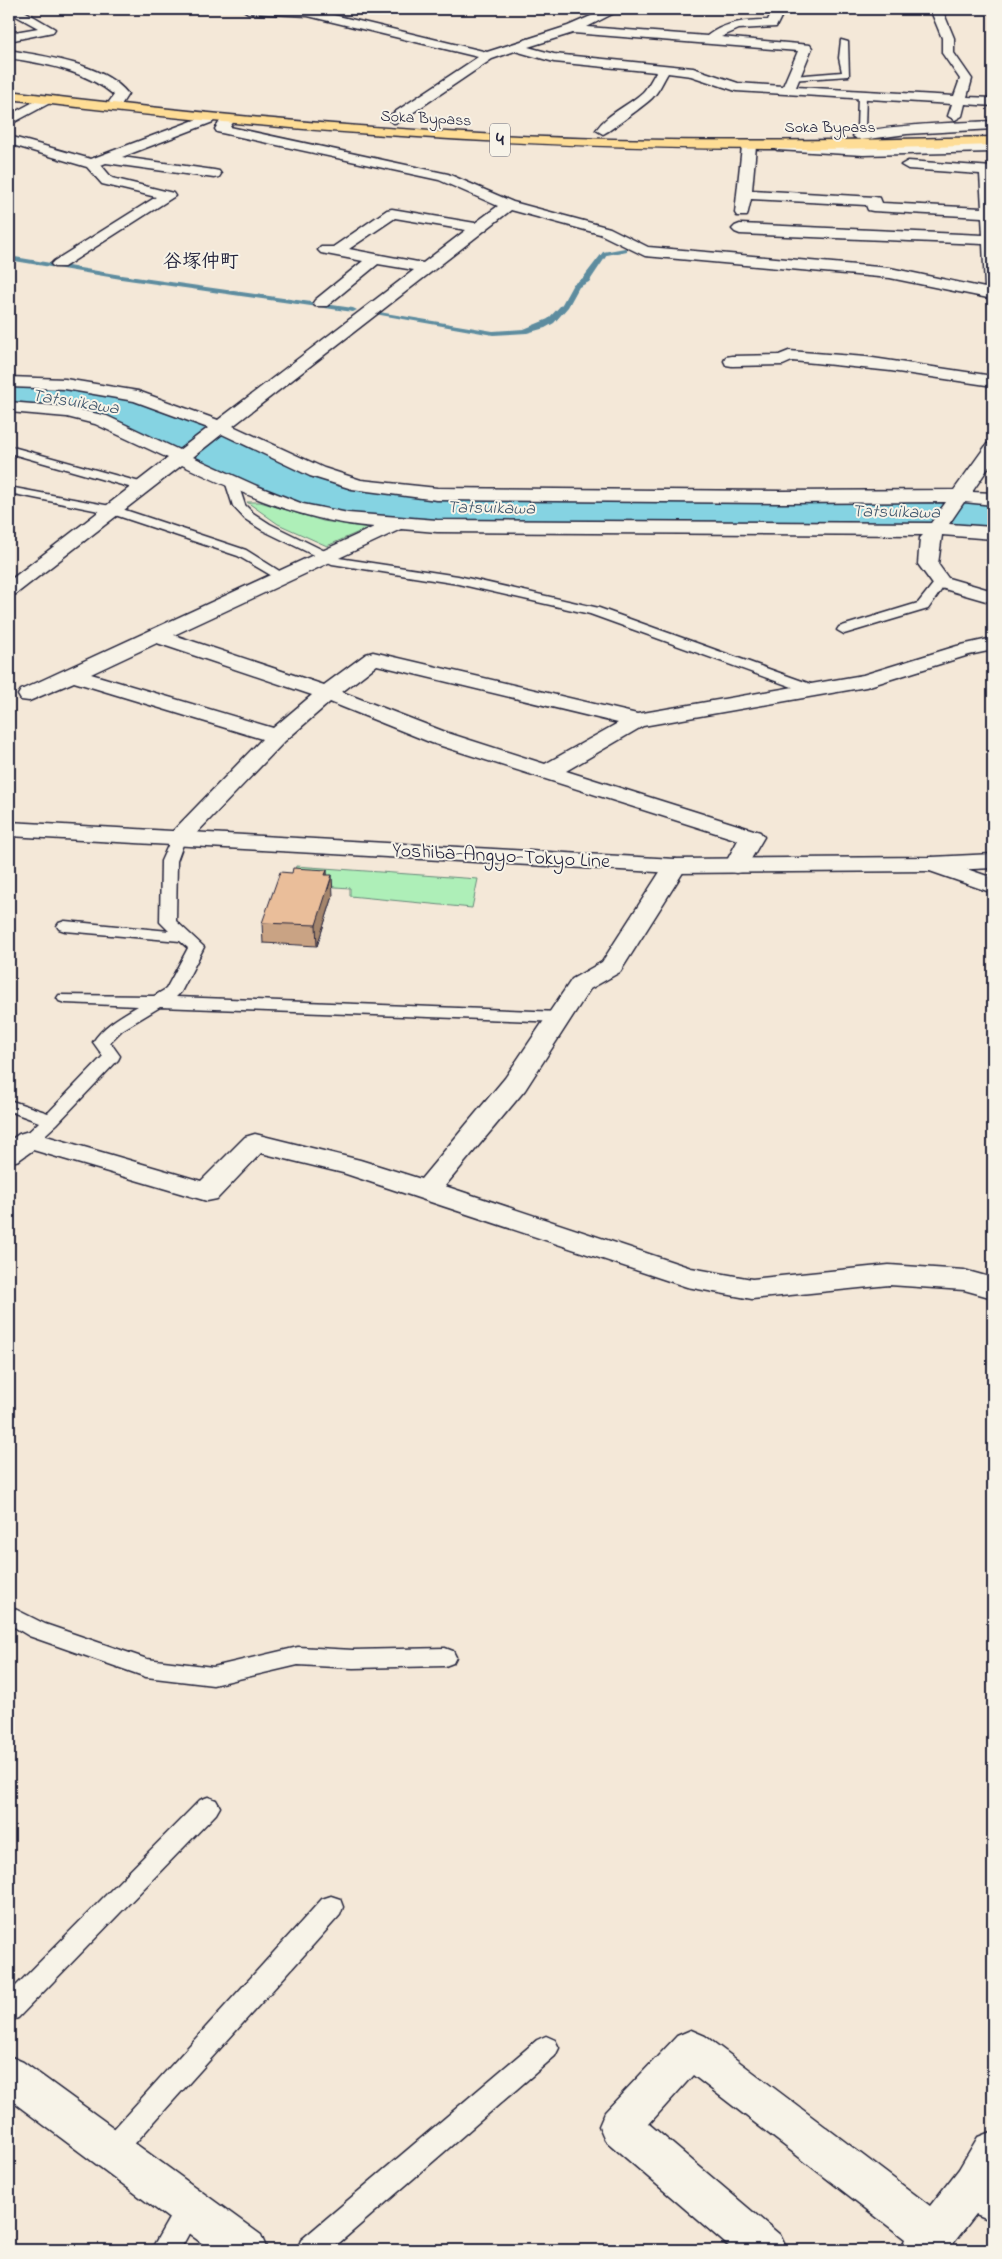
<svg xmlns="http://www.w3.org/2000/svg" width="1002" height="2259" font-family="'Indie Flower','Klee One',sans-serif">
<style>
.green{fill:#aeefb8;stroke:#68887a}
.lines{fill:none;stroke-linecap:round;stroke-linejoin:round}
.stream{fill:#5d8c9f;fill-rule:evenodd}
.river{fill:#85d3e2;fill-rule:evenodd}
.lane-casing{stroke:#22223b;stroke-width:3}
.street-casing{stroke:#22223b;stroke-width:3}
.secondary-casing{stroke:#22223b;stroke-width:3}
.highway-casing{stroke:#22223b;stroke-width:3}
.lane{fill:#f7f3e8;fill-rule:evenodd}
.street{fill:#f7f3e8;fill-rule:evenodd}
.secondary{fill:#f7f3e8;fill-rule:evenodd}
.highway{fill:#fedd96;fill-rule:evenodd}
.wall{fill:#c9a384;stroke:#22223b}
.shaded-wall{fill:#a4856c;stroke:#22223b}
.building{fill:#eabe9a;stroke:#22223b}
.labels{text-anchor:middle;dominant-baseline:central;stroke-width:4;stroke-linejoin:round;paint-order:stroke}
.far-street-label{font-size:16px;fill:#22223b;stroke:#f7f3e8}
.far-water-label{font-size:18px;font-style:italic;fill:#40576d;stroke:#f7f3e8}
.shield{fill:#f7f3e8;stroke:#62616f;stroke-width:1}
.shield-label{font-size:19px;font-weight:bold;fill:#22223b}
.far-quarter-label{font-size:19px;font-weight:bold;fill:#22223b;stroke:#f7f3e8}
.street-label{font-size:20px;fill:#22223b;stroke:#f7f3e8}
</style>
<rect width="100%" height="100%" fill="#f4e8d8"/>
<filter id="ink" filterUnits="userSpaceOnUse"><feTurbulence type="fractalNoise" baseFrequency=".02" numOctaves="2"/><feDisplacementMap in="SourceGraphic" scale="10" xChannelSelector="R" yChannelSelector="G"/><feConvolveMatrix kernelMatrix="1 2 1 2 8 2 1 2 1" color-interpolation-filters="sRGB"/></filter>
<g filter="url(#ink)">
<g class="green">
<polygon points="247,502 260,502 323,521 368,528 327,546 278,524"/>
<polygon points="296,866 478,879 472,908 350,896 350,888 292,884"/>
</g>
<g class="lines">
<g class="stream">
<polygon points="625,248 627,249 627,251 607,255 589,282 579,287 568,307 554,323 545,328 527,333 493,335 375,314 379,312 493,331 524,329 548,319 562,304 573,284 583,278 603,252"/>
<polygon points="9,256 121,275 353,308 357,310 353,312 121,279 9,260"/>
</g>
<polygon class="river" points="9,380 65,384 136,398 334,483 370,490 453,495 895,497 993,502 993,532 895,527 453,525 370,520 300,504 105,418 51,410 9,408"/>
<defs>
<g id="lane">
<polygon points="841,40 848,42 849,76 790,80 790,76 793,76 842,72 839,58"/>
<polygon points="862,92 866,95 865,129 860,138 857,139 853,136 857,129 858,95"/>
<polygon points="9,446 147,484 149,487 143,491 9,453"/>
<polygon points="231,477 237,481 245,505 253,513 270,524 339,558 458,576 599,608 819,687 821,690 814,694 809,693 590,614 458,584 332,564 262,530 245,519 233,506 225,481"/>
<polygon points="9,487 116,507 246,550 289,577 283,581 279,580 238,556 109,513 9,493"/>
<polygon points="941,578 947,582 928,609 844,634 837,630 839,627 918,603 937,579"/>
<path d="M178,835L183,836L185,839L177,861L176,921L204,947L181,992L176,997L560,1012L566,1013L568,1017L566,1021L560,1022L160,1007L122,1030L110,1042L120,1056L118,1060L57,1124L35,1144L29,1146L23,1144L20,1140L39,1122L9,1111V1100L48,1113L103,1056L93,1042C104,1025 121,1016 138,1006L65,1003L59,1001L57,998L59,995L154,996L166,989L188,948L180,941L65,931L59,929L57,926L59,923L65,921L169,931L160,922L161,861L171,839L173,836Z"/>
<polygon points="9,1606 45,1624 147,1659 213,1667 298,1647 353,1650 445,1648 453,1651 456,1657 453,1663 445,1666 353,1668 298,1665 213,1685 146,1677 29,1636 9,1624"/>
<polygon points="208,1797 216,1800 220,1807 216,1814 18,2018 9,2021 9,1993 200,1800"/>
<polygon points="331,1896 340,1899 343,1907 340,1915 120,2160 111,2164 102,2160 98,2151 102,2142 322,1899"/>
<polygon points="546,2036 555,2040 559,2048 555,2056 331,2250 297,2250 301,2240 537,2040"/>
<polygon points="190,2195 200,2199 203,2208 180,2250 151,2250 180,2199"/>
</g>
<g id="street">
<polygon points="9,9 21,9 55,29 53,32 9,41 9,33 38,28 9,12"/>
<path d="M242,9H309L487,52L568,26L607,9H622L587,27L707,36C725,22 746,20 768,20L773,9H785L776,27L739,29L721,37L810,45L812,48L796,87L954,96L960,79L942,53V38L930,9H942L954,38V53L972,79L967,97L993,98V106L965,104L962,116L955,120L948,116L952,104L736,91L691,76L668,73C663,81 659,91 653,97C649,102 607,133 603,134L596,130C608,113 628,106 643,92C648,87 652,78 656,72L554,62L515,51L492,59L399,122L394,123L387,119L389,116L478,57L308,16L248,13ZM573,33L798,51L783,86L738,83L693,68L554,54L528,47Z"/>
<path d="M9,50C44,56 105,64 128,94L121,105H111L109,102L114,95C84,70 46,64 9,58Z"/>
<polygon points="45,96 50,97 52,100 50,103 9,125 9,115"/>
<polygon points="208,115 213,116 215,119 213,122 122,157 214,170 219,171 221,174 219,177 214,178 106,163 101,165 112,178 173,193 175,196 64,267 54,267 51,264 54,261 156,197 102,184 87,167 9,144 9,136 91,159"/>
<path d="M227,117L234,121L230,127L448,174L513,202L610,228L648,247L890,268L985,288L983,244L740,234L735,232L732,229L735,226L740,224L983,235L982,217L873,211L868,210L866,205L751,199L747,216H737L735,213L742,146L749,142L756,146L752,190L875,197L880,198L882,203L982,208L980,174L908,169L901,165L908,161L993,167V299L890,278L645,256L600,234L511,210L233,426L324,468L361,480L437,488L782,491L954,490L987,444L993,443V461L972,492L993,493V505L964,502L949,524L993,527V539L942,535L938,564L948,578L993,591V603L934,586L918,564L920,538L923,535L437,532L401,529L174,635L324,685L366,654L373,652L637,714L863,675L957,646L993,638V650L969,655L866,687L643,726L566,771L760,832L764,837L744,871L736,873L728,871L724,866L738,840L432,743L330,702L285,741L186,844L178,846L170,844L166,839L170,834L262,739L74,682L29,701L21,700L18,695L21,690L374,527C302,521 247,496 182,465L16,594L9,596V581L168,458L95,424L67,417L9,412V402L67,407L107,416L179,450L208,428L134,401L65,389L9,387V377L65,379L138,391L218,420L414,270L378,264L327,306H315L313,303L315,300L363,261L321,253L318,250L321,247H333L387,210L392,209L475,223L498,206L439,180L217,132L215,129L222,118ZM395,218L466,230L423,263L349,249ZM222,434L310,476L352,489L437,500L782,503L946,502L931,523L437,520L348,513L303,504L257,486L193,457ZM157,643L312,695L273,728L91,674ZM377,665L618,723L545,764L448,733L342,692Z"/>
<path d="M993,121V129L907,134L861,140L854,136C863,125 973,122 993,121Z"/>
<polygon points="782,143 863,147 993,144 993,152 863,155 777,150 775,147"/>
<polygon points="789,351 866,357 993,376 993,386 891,371 815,363 792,361 783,365 732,366 726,365 724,361 726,357 732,356 779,355"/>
<polygon points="932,857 993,878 993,893 924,869 920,864 924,859"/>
<polygon points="675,859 683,861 687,866 620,972 590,989 525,1090 445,1186 691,1268 752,1279 889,1265 964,1270 993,1278 993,1298 964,1290 889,1285 752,1299 687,1287 343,1173 261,1153 217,1199 207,1201 33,1150 19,1160 9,1163 9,1141 19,1134 29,1131 201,1181 245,1137 255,1134 360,1160 421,1179 505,1078 572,979 602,962 667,861"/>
<polygon points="691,2030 705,2036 930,2206 959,2169 978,2137 993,2131 993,2221 976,2214 948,2250 901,2250 905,2239 693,2075 649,2124 780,2235 787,2250 733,2250 605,2140 599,2126 605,2112 677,2036"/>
<polygon points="9,2056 23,2062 261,2235 267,2250 211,2250 9,2099"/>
</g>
<polygon id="secondary" points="9,822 675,859 932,857 993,854 993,868 932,871 675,873 9,836"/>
<path id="highway" d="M9,91C172,111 334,126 498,135C663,143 828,141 993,137V145C663,158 337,139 9,99Z"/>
</defs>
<use href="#lane" class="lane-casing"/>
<use href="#street" class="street-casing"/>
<use href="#secondary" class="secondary-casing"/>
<use href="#highway" class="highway-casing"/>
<use href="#lane" class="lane"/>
<use href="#street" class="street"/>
<use href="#secondary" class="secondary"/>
<use href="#highway" class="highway"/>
</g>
<polygon class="wall" points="292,873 327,875 333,896 317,946 263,943 262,923"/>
<polygon class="shaded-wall" points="327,870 328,889 332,875 333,896 317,946 316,925 325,875"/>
<polygon class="building" points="293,868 327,870 325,875 332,875 316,925 262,923 280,872 292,873"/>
</g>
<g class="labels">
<g class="far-street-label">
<text transform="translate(426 119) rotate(3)">Soka Bypass</text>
<text x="830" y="128">Soka Bypass</text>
</g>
<g class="far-water-label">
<text transform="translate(75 403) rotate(9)">Tatsuikawa</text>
<text transform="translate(491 509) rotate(1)">Tatsuikawa</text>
<text transform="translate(896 513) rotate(1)">Tatsuikawa</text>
</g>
<rect class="shield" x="490" y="123.5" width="20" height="33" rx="4"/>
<g class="shield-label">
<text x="500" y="140">4</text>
</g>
<g class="far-quarter-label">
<text x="201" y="262">谷塚仲町</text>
</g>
<g class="street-label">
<text transform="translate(501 857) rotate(3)">Yoshiba-Angyo-Tokyo Line</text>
</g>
</g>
<rect width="1002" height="2259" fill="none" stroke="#f7f3e8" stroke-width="30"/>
<rect x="15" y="15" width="972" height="2229" fill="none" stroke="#22223b" stroke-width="2" filter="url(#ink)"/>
</svg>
